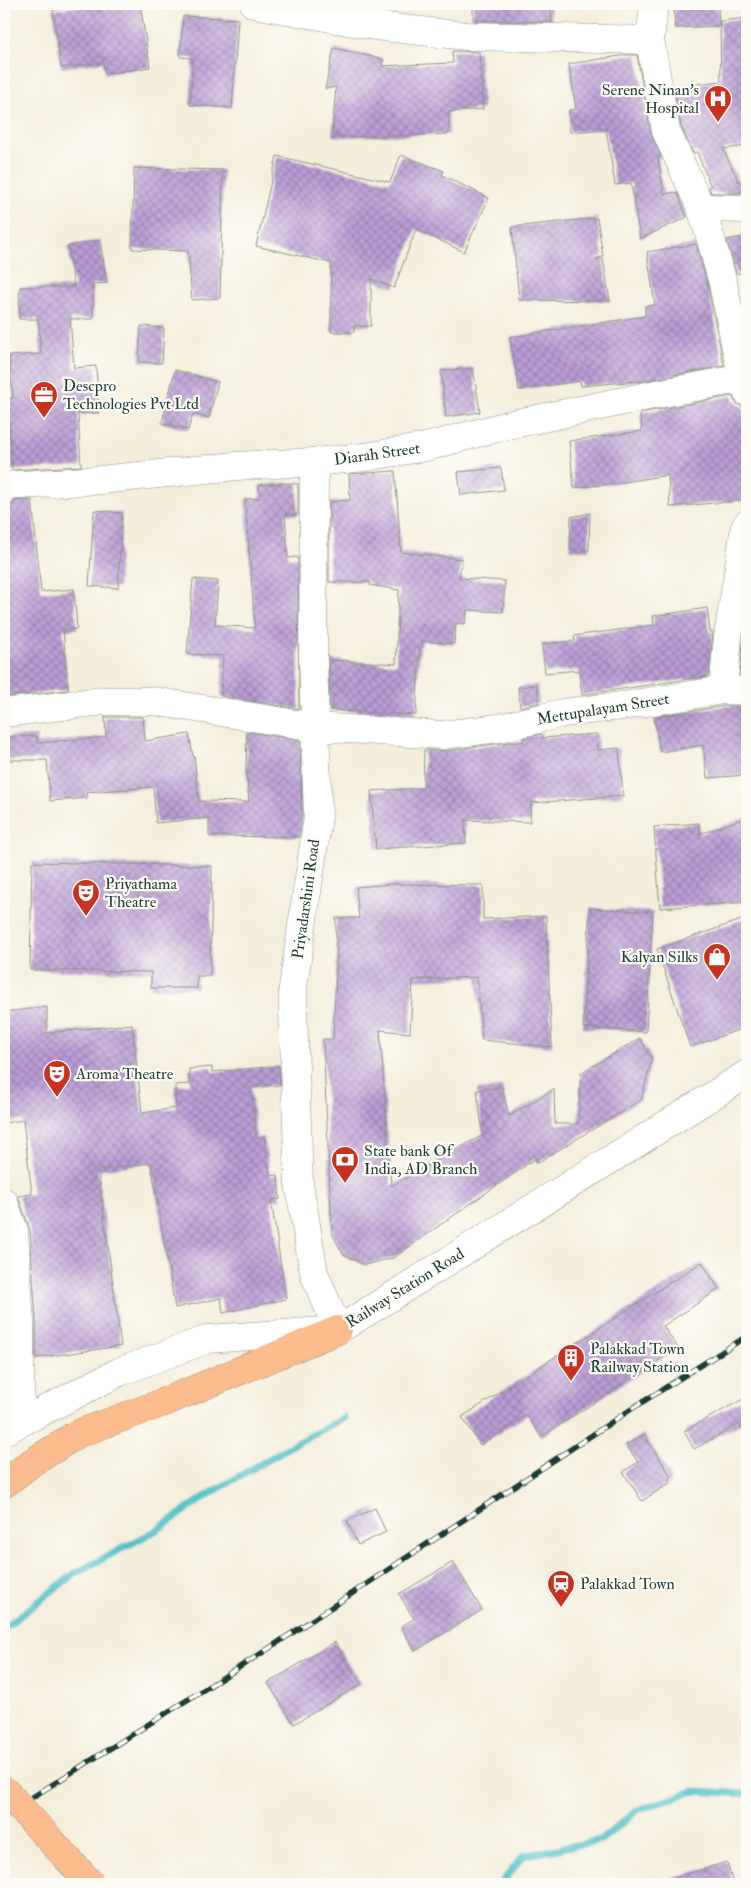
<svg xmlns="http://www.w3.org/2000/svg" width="751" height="1888" font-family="'IM FELL Double Pica',serif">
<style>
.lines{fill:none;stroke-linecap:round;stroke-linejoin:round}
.stream{stroke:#53c1c9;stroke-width:7}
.building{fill:url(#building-cross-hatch)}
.minor-casing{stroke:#8a9688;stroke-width:29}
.major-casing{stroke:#8a9688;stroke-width:29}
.minor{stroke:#fff;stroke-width:28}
.major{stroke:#fbbb8c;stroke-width:28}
.rail-casing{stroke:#1f3d34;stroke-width:5.5}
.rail{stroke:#fdfcf7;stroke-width:4;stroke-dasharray:11;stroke-linecap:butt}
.major-bridge-casing{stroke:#8a9688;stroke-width:29;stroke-linecap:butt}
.major-bridge{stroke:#fbbb8c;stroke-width:28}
.labels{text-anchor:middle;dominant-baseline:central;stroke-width:4.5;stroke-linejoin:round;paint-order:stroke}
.poi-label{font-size:16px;fill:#1f3d34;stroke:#fdfcf7;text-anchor:start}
.street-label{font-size:16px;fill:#1f3d34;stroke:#fdfcf7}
</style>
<defs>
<pattern id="building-cross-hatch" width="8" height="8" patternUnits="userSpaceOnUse" patternTransform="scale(1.25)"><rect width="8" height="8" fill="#bb9cd5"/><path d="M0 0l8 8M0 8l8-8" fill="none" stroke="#9780ae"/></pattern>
</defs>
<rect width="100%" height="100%" fill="#fdfcf7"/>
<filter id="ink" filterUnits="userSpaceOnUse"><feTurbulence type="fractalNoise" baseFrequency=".02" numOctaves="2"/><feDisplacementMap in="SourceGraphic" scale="10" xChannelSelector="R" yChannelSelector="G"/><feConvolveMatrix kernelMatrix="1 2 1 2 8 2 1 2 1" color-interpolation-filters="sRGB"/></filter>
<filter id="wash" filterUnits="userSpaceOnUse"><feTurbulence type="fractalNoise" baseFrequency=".0096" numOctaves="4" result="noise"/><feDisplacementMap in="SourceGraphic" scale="20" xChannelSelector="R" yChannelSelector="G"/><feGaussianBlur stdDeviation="1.12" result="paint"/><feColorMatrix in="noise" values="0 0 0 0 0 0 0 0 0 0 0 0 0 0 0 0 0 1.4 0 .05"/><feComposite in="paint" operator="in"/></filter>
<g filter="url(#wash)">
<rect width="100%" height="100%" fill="#f4eedb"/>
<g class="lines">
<g class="stream">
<polyline points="4,1628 74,1574 157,1530 211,1493 289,1447 344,1418"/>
<polyline points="501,1884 523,1856 601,1840 638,1810 694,1791 747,1794"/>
</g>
</g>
<g id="blocks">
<g class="building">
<polygon points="94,4 140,4 150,67 105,74 103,62 61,68 53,10"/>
<polygon points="473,4 550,4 552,22 473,20"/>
<polygon points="695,8 695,9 718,8 719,26 675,28 674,9"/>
<polygon points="183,16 238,19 232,108 190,105 193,58 180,57"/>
<polygon points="747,18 747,146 723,149 739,182 747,181 747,189 738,193 711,193 709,187 711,187 697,152 693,153 681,126 674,87 721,81 720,21"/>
<polygon points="334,48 383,59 382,66 453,63 452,51 479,52 483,109 448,112 449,134 346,137 332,136 336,87 325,89"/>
<polygon points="626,55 637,55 651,134 661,157 658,158 664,194 677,192 687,217 640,239 631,183 615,185 606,129 570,132 569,110 576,109 569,64"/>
<polygon points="401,155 444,171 442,175 489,198 464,252 416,229 394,288 371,279 371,326 354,326 354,332 331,332 331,263 256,246 277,156 390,182"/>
<polygon points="134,168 223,170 220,298 192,300 188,251 132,249"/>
<polygon points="597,218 603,256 596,259 603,259 610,301 519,300 512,227"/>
<polygon points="747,236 747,273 736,273 727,240"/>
<polygon points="100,240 107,283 93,284 93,319 70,319 74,368 96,366 99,413 78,414 81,466 12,470 8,398 13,398 9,356 41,354 38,319 19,319 20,287 74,287 68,246"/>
<polygon points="696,244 708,287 724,366 637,382 637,381 581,386 580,381 519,390 510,337 645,316 645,306 655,305 647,252"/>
<polygon points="141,326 164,328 162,363 139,362"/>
<polygon points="473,368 480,412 446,417 441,371"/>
<polygon points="175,370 218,382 209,418 193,414 188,430 162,423"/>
<polygon points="732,396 736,403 743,407 747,445 747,500 670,507 668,475 618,483 574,488 569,441 642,431 640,413"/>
<polygon points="501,468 504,490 461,495 458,472"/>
<polygon points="395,471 401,552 462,559 459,578 505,581 503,612 467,610 465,624 456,623 454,644 422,641 422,647 420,647 416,715 330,710 329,660 396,664 399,590 370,585 370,582 329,582 329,502 350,500 349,474"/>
<polygon points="283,483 298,484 298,515 285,514 288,558 298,557 299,709 221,696 223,656 187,654 193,579 218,581 215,625 255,628 245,499 260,498 259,485"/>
<polygon points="32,500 41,592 74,589 77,629 63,630 68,690 5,697 4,680 4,505 14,504 14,501"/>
<polygon points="94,510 122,513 118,588 89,586"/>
<polygon points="590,513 589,550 570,550 571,517"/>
<polygon points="707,608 710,632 713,632 709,676 582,695 579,670 545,673 542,644 575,641 574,636 654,625 653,616"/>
<polygon points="744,634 747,634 747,675 740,675"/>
<polygon points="537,685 539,703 520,707 518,687"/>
<polygon points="724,706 747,706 747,775 707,778 703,745 660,752 654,717"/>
<polygon points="105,717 143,717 145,741 189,734 193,756 194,756 199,801 249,802 246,769 247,732 300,740 302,817 299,837 209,836 209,818 156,823 153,787 86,792 87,798 50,801 47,760 4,760 4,737 37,736 37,743 106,737"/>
<polygon points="542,734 542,738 597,734 598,750 619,748 623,796 531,803 530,822 465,820 466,843 376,849 371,791 423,788 424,750 444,751 509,742 523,742 523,738"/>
<polygon points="747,817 747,902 660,908 654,827 699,823 700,834"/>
<polygon points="32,862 212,866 210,976 197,976 197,988 151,988 151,972 30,970"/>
<polygon points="390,884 483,885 483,919 546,916 552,1047 482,1040 477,977 413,980 410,1033 380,1030 391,1186 483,1135 477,1090 502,1087 509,1116 554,1089 555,1124 578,1124 581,1073 640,1038 652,1059 641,1100 537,1163 536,1158 393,1258 364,1265 343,1254 332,1233 323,1039 333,1039 337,949 336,949 336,918 359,918 356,887"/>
<polygon points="590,908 653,912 646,1032 583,1028"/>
<polygon points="747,918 747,1027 690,1047 657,949"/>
<polygon points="47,1007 47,1033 132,1024 142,1113 176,1108 175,1085 190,1084 189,1069 212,1067 212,1072 279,1066 280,1085 251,1087 256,1138 264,1137 270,1176 278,1175 280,1199 271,1200 286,1299 223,1313 221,1298 175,1308 151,1163 98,1170 121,1346 36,1358 36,1322 30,1230 18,1196 32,1194 23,1120 4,1123 4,1012"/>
<polygon points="702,1262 719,1289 663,1326 678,1348 541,1437 527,1415 480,1445 462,1417"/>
<polygon points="747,1397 747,1420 694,1449 684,1431"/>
<polygon points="644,1434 670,1475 670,1483 642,1501 623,1472 638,1462 626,1445"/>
<polygon points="375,1508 386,1532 358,1545 347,1521"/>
<polygon points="453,1562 482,1610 415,1651 401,1626 414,1619 399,1594"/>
<polygon points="335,1642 361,1684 294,1724 268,1683"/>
<polygon points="727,1862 733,1884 671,1884 670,1879"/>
</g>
</g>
</g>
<g filter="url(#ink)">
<use href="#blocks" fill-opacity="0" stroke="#8a9688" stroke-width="1"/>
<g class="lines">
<defs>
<g id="minor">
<polyline points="254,4 375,26 467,36 650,40"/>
<polyline points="654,4 650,40 666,131 701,208 710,236 723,283 736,347 747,392"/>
<polyline points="701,208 747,209"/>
<polyline points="314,462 313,660 318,817 293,987 293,1011 299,1183 314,1273 338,1330"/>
<polyline points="4,486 100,480 236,466 314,462 365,457 426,447 504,426 657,394 744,378"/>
<polyline points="723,690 747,691"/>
<polyline points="4,713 103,701 153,701 315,727 442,735 499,728 563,713 622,706 723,690 728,637 745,527 747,524"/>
<polyline points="4,1202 14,1231 20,1323 20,1422"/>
<polyline points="4,1431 119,1372 208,1339 338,1330 747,1074"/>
</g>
<polyline id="major" points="4,1484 30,1464 77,1434 162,1403 338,1330"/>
</defs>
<use href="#minor" class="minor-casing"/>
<use href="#major" class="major-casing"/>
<use href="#minor" class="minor"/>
<use href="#major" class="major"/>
<defs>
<polyline id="rail" points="4,1815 265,1651 633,1408 747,1336"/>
</defs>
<use href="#rail" class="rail-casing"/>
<use href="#rail" class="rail"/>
<defs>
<polyline id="major-bridge" points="4,1790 91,1884"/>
</defs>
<use href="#major-bridge" class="major-bridge-casing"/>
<use href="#major-bridge" class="major-bridge"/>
</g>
</g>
<defs>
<symbol id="hospital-pin" viewBox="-11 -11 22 30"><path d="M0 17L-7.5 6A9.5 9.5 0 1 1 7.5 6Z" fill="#c8321e" stroke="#fdfcf7"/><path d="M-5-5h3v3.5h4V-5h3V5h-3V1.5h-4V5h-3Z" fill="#fff"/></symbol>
<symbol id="office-pin" viewBox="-11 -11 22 30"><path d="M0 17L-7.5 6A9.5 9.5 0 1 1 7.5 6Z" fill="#c8321e" stroke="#fdfcf7"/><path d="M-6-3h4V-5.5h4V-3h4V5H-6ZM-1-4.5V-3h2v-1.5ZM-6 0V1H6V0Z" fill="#fff"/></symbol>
<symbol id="theatre-pin" viewBox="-11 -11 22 30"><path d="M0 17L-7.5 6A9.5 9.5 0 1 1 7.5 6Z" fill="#c8321e" stroke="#fdfcf7"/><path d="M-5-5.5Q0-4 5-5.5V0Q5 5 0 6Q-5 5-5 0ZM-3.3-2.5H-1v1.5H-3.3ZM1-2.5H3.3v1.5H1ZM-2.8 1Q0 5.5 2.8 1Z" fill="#fff"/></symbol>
<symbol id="shop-pin" viewBox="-11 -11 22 30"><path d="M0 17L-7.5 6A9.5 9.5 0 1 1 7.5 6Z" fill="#c8321e" stroke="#fdfcf7"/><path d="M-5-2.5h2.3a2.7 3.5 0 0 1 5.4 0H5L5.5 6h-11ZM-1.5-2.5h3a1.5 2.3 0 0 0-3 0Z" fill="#fff"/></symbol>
<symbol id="bank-pin" viewBox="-11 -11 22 30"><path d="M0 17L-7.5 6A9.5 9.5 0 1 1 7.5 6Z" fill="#c8321e" stroke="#fdfcf7"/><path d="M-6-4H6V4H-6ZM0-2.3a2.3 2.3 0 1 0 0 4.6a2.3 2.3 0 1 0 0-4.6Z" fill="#fff"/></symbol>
<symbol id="building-pin" viewBox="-11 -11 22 30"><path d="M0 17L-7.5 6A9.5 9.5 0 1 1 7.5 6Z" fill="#c8321e" stroke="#fdfcf7"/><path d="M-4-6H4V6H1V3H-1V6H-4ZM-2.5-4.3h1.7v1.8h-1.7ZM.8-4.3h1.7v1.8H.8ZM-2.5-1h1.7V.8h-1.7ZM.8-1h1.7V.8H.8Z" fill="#fff"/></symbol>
<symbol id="station-pin" viewBox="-11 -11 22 30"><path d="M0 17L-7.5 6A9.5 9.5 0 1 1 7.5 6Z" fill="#c8321e" stroke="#fdfcf7"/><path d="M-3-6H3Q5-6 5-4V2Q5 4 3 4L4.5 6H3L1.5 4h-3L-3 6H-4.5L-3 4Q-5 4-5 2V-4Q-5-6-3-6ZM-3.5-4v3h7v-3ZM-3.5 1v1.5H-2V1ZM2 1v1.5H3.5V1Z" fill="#fff"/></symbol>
</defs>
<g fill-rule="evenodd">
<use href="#hospital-pin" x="702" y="83" width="32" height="43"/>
<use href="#office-pin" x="28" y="379" width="32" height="43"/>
<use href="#theatre-pin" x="70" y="877" width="32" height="43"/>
<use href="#shop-pin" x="701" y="941" width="32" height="43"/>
<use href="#theatre-pin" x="41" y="1058" width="32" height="43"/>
<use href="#bank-pin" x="329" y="1144" width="32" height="43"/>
<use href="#building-pin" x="555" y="1342" width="32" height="43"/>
<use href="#station-pin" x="545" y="1568" width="32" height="43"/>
</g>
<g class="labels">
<g class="poi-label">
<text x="699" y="90" text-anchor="end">Serene Ninan's<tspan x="699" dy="18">Hospital</tspan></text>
<text x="63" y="386">Descpro<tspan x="63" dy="18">Technologies Pvt Ltd</tspan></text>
<text x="105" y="884">Priyathama<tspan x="105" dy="18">Theatre</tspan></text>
<text x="698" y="957" text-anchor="end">Kalyan Silks</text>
<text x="76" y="1074">Aroma Theatre</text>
<text x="364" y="1151">State bank Of<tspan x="364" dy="18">India, AD Branch</tspan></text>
<text x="590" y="1349">Palakkad Town<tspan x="590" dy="18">Railway Station</tspan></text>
<text x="580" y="1584">Palakkad Town</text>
</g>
<g class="street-label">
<text transform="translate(377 454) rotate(-8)">Diarah Street</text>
<text transform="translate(603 709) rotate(-9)">Mettupalayam Street</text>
<text transform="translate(306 899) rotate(-82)">Priyadarshini Road</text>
<text transform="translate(405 1288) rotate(-32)">Railway Station Road</text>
</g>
</g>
<rect width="751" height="1888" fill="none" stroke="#fdfcf7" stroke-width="20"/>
</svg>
